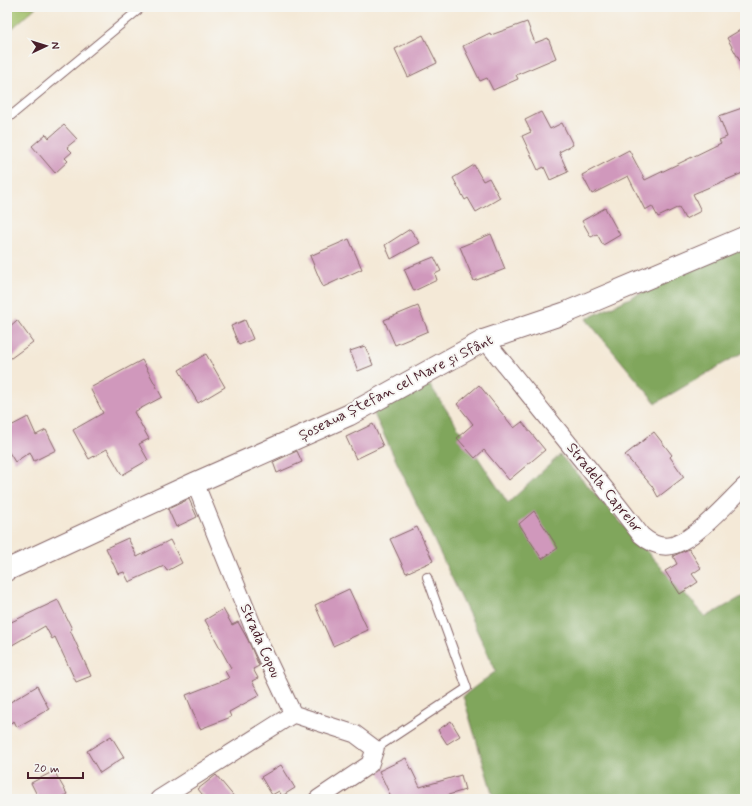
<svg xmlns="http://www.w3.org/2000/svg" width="752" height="806" font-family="Mynerve,sans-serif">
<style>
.green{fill:#a0bf67;stroke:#756f49}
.forest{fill:#80a65c;stroke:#656244}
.building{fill:#d098bc}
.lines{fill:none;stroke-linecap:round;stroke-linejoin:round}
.service-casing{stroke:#866667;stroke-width:10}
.minor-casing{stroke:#866667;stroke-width:19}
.tertiary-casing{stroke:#866667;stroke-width:23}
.service{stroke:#fff;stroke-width:8}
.minor{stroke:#fff;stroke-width:17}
.tertiary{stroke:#fff;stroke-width:21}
.labels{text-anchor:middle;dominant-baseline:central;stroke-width:4;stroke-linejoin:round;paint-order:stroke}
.street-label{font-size:15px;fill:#4a1f2b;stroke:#f6f6f2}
</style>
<rect width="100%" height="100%" fill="#f6f6f2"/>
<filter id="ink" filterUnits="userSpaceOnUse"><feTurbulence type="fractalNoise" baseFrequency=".025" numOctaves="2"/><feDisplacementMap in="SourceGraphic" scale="8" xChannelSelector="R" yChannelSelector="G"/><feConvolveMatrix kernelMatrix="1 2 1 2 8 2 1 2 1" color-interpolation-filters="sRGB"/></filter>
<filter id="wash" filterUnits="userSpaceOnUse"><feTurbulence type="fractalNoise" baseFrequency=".012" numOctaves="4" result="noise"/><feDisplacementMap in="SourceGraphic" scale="16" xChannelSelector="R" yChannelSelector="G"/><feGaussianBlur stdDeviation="0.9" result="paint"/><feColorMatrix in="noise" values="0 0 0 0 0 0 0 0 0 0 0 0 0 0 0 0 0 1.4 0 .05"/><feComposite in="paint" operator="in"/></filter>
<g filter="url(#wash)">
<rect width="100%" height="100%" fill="#f4e9d7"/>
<polygon class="green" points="7,7 36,7 7,33"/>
<g class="forest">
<polygon points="745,243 745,351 656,403 586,319"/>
<polygon points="430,385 508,503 560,455 706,617 745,595 745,799 494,799 463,696 496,671 372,410"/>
</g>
<g id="blocks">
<g class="building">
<polygon points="527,22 535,43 548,38 556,58 516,75 518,79 493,90 487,78 480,81 463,46 490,33 491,35"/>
<polygon points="745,27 745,70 727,38"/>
<polygon points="423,35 437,63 408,77 395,49"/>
<polygon points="745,107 745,172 693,194 701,211 685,219 679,207 658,217 652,206 645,210 628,176 592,194 582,175 629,150 645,180 721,143 719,140 727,137 719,116"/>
<polygon points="541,112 550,129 562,123 573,145 559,152 568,172 550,180 544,167 538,170 522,136 531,132 525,120"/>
<polygon points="64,125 77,139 67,147 72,152 65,158 68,161 55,173 32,146 46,134 49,138"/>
<polygon points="474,165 483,181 489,178 500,198 476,212 468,198 465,200 453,178"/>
<polygon points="605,208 620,235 603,245 597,234 591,237 582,221"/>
<polygon points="410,229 420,243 391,259 385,245"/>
<polygon points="491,234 505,269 474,281 460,247"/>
<polygon points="349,239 362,269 323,287 310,256"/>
<polygon points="434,257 441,271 435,274 437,280 414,291 404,269"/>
<polygon points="418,306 428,331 395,345 384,320"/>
<polygon points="17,320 33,342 7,361 7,329"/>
<polygon points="245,320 253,339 239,345 231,326"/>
<polygon points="365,346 373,365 358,371 350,351"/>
<polygon points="206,354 225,387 198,403 179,370"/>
<polygon points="142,360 162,397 134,412 149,439 139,444 148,460 122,475 107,449 89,459 73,430 103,413 90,388"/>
<polygon points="479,385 514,428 522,422 545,450 509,480 484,450 475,458 457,438 473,424 457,404"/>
<polygon points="28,417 36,435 46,430 56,450 34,461 30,452 15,462 7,449 7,428"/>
<polygon points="373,424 383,446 356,459 346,437"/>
<polygon points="654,432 672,455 670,457 684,477 658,497 652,486 625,455"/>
<polygon points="297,451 302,462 277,473 273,462"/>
<polygon points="189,499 197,517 176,527 168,509"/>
<polygon points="534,511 558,548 542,559 519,524"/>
<polygon points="417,527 433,561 406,573 390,539"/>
<polygon points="128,538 137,557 170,540 182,563 167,571 164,566 129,582 124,572 118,574 106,548"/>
<polygon points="689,549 701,568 692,574 698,582 680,594 665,571 677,564 673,556"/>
<polygon points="349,589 368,630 333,646 315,605"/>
<polygon points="58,600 72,629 70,630 91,676 76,682 55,637 52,639 45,626 7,648 7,624"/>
<polygon points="223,609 232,625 238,622 248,640 259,666 253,669 258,678 252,681 260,695 229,712 231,717 200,729 186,695 229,678 225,671 231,668 205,620"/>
<polygon points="37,686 49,709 17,727 14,721 7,725 7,704"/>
<polygon points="451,721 460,736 447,744 438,730"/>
<polygon points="111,736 124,757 100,773 87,751"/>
<polygon points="406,758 420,787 461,775 465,790 445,796 447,799 392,799 379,771"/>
<polygon points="281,765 295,788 282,796 279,791 272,795 261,777"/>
<polygon points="54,771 67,794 58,799 39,799 31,783"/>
<polygon points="216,775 236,799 206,799 198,789"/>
</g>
</g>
</g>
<g filter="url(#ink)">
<use href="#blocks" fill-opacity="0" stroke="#866667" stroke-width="1"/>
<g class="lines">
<defs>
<g id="service">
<polyline points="7,119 142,7"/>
<polyline points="375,749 467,688 427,577"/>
</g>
<g id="minor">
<path d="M485,340L606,490L641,535C650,543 661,549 674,545C699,536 726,504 745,486"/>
<polyline points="195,483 260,644 293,714 355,734 375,749 370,764 318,799"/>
<polyline points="159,799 293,714"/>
</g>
<polyline id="tertiary" points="7,570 195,483 349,415 485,340 565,313 745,237"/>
</defs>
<use href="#service" class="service-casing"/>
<use href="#minor" class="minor-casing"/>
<use href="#tertiary" class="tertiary-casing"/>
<use href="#service" class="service"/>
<use href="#minor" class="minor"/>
<use href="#tertiary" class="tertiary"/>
</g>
</g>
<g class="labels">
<g class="street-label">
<text transform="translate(396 388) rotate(-27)">Șoseaua Ștefan cel Mare și Sfânt</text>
<text transform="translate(604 488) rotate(51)">Stradela Caprelor</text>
<text transform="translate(260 641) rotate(66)">Strada Copou</text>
</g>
</g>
<rect width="752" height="806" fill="none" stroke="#f6f6f2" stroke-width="24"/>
<g transform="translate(46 46) rotate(86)" stroke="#f6f6f2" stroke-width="3" paint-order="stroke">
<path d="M0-3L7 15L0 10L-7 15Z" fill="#4a1f2b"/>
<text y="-6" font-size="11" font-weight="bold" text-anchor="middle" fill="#4a1f2b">N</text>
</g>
<path d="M28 772v6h55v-6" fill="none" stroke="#4a1f2b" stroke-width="2"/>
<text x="34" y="772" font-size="12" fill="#4a1f2b" stroke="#f6f6f2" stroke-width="3" paint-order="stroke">20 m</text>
</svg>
